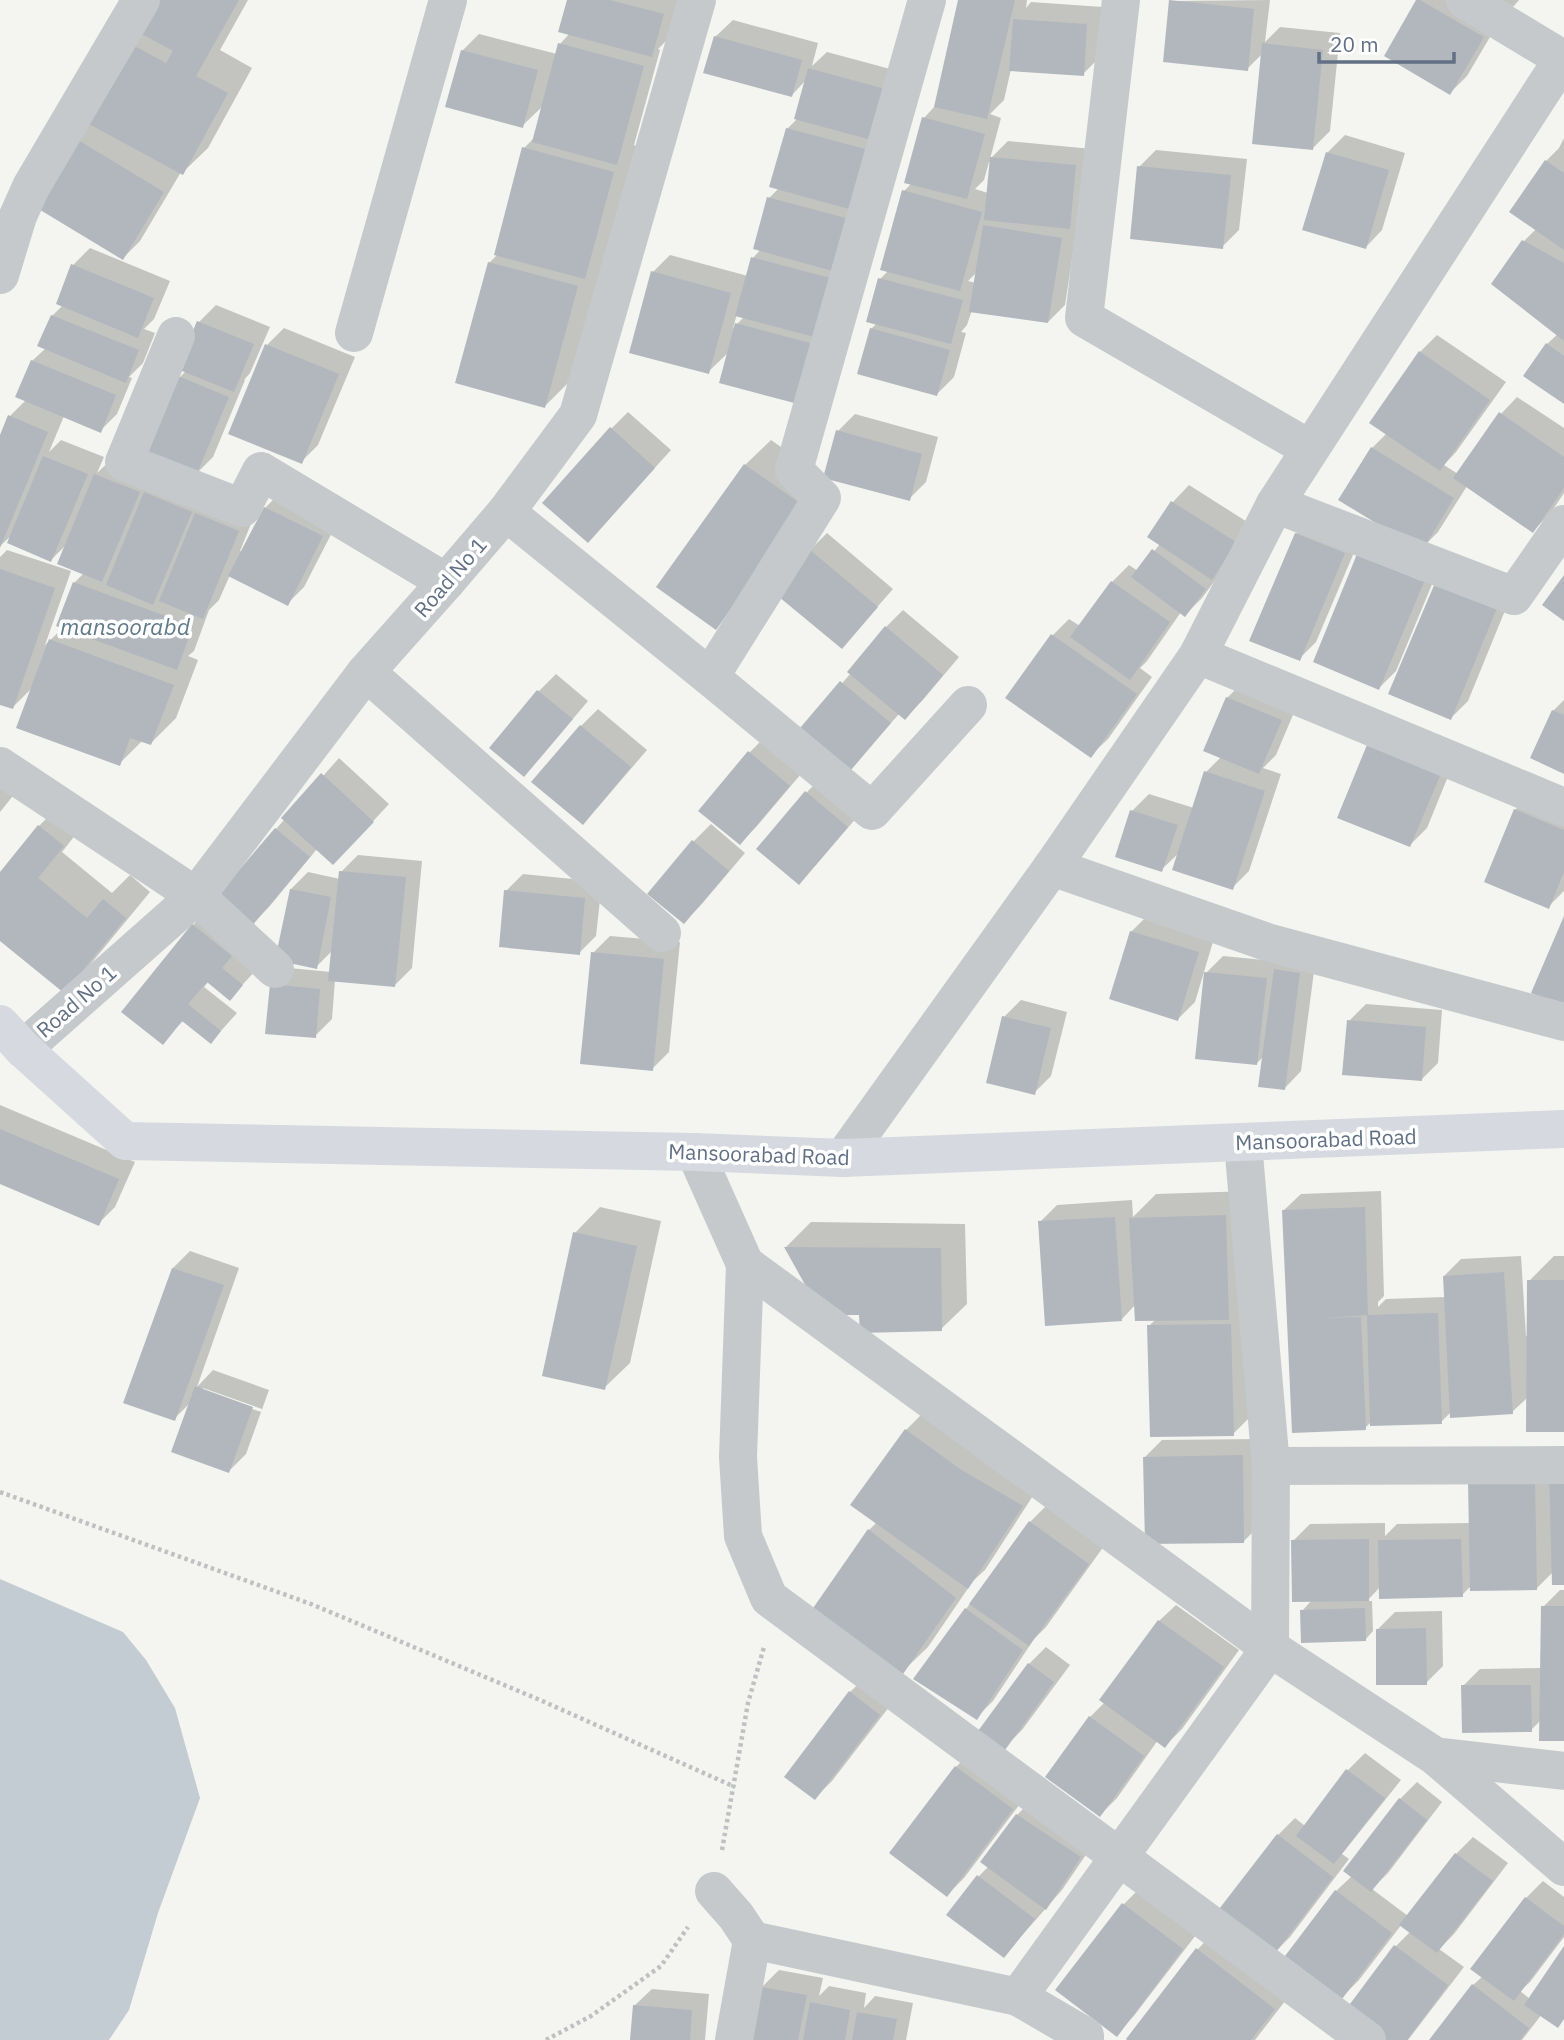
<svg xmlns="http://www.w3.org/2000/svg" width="1564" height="2040" font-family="'IBM Plex Sans',sans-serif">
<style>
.water{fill:#c3ccd2}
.shadow{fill:#0003;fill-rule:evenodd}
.building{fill:#b1b7bd}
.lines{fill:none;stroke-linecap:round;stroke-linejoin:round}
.path{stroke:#bfc0c2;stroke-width:4.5;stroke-dasharray:3.5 3.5;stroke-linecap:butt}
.street{stroke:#c6c9cc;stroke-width:38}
.secondary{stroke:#d6d9df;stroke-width:38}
.labels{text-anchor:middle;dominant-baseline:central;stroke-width:7;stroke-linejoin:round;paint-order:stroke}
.street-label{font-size:21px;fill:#617084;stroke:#fff}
.water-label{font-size:23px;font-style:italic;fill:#617a89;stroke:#fff}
</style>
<rect width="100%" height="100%" fill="#f4f5f0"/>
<polygon class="water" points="0,1579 123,1632 146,1660 175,1708 200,1798 158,1913 129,2010 109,2040 0,2040"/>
<g class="shadow">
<polygon points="157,0 248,0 220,50 252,68 208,148 182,173 181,172 140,241 123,258 34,204"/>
<polygon points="569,0 679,0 669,38 658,49 660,50 634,145 638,147 570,381 545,406 489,263 498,254 524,148 535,137 543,106 522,126 462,51 479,34 557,54 560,44 570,33"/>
<path d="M960,0H1027L1026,8L1031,2L1103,7L1100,57L1083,74L1011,69L1004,100L990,114L1001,118L990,159L1008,141L1092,149L1086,210L1076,220L1078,221L1065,305L1048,322L972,310L967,325L961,332L966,333L954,377L937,394L871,329L877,323L880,279L889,270L904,191L912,183L924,118L935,106ZM989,162H991L988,193L975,189L984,180ZM978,271L976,283L968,281Z"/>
<polygon points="1270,0 1265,42 1280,27 1340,33 1330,131 1313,148 1262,54 1247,69 1171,1"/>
<polygon points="1418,0 1466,0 1500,20 1467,76 1450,93"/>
<polygon points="1501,0 1519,0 1513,7"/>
<path d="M733,20L818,43L812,66L827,52L905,73L814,385L730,351L708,372L653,272L670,255L748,276L753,258L761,249L769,198L779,188L787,129L797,119L806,80L792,95L715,37ZM737,314L744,317L733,328Z"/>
<polygon points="1345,135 1405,153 1382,230 1365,248 1304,229 1328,152"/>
<polygon points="1564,138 1564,402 1547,344 1558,334 1524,241 1536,229 1511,212 1546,161 1559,148"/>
<polygon points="1156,150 1247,159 1239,230 1222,247 1139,167"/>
<polygon points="90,248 170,281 154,319 144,329 155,333 143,363 129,377 132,378 117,414 100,431 64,416 49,452 61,440 104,457 97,473 113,458 255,514 240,551 243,552 265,508 282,491 339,519 304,587 287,604 230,575 219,600 209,610 194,651 188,656 198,660 176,718 151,743 143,740 119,764 33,687 13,707 0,703 0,557 7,550 71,571 45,645 64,627 74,583 84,573 68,543 51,560 13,534 0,546 0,440 10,416 26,400 32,361 46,348 52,316 63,305 73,265"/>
<polygon points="216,305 270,327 250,373 244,380 245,380 213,457 196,474 180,377 186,371 199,322"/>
<polygon points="284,328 355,357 318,445 301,462 267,345"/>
<polygon points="1437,335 1506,382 1456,452 1444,465 1458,474 1501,414 1517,397 1564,428 1564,493 1550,514 1533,531 1467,486 1438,532 1421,549 1372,448 1387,433 1420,352"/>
<polygon points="628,412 671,450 604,524 611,429"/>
<polygon points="855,414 938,437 926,482 909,499 830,478 741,602 745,465 771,440 825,478 838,431"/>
<polygon points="1189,485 1252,525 1229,561 1220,570 1222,571 1202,598 1185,615 1181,612 1147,661 1140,668 1152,677 1108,739 1091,755 1052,636 1069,619 1080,626 1112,582 1129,565 1138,571 1160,544 1149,537 1173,502"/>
<polygon points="1313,517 1361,536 1316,642 1299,659 1296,534"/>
<polygon points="827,533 893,589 842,647 810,550"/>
<polygon points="1440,565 1396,671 1379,688 1315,661"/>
<polygon points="1453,567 1513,591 1468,701 1451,718"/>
<polygon points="903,610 959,657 922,701 905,718 899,714 851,768 803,728 851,673 886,627"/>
<polygon points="556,674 588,701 540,758 524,775 491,748 539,691"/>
<polygon points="1244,681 1298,703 1276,755 1263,768 1281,774 1249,871 1232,888 1180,852 1161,870 1132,811 1149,794 1194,808 1206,772 1221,757 1227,698"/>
<polygon points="1564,700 1564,772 1553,711"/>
<polygon points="598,709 647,750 599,806 582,823 581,726"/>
<polygon points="767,735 806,768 757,826 740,843 701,811 750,752"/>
<polygon points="1460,747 1427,828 1410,845 1339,817"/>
<polygon points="339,758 389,804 350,846 317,849 269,907 252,924 276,829"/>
<polygon points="0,762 24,782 0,812"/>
<polygon points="823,776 864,809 815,866 806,793"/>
<polygon points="1532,793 1564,806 1564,891 1548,907 1515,810"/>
<polygon points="64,801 87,820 62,852 112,893 130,875 150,892 89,966 64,991 0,939 0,875 39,826"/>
<polygon points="711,824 745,853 701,905 684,922 650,894 694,841"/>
<polygon points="358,855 422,861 412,968 395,985 335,980 332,1019 315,1036 267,1032 289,968 331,972 333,950 316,967 291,889 308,872 340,879 341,872"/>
<polygon points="523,874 602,882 596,936 579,953 506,891"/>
<polygon points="210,908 259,967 230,998 209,981 204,987 237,1013 211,1042 184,1020 162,1042 123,1012 193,925"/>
<polygon points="1148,915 1215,935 1195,1002 1178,1019 1131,932"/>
<polygon points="610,936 680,942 669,1052 652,1069 593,953"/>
<polygon points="1223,956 1284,962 1316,956 1301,1071 1284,1089 1264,1056 1257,1063 1206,973"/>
<polygon points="1021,1000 1067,1012 1051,1076 1034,1093 1004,1017"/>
<polygon points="1366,1004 1442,1010 1438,1063 1421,1080 1349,1021"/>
<polygon points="0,1105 135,1162 115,1207 98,1224 0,1182"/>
<polygon points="1251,1191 1258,1409 1233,1434 1149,1326 1156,1319 1135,1305 1122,1319 1040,1222 1057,1205 1132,1200 1133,1217 1156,1194"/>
<polygon points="1381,1191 1384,1296 1378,1302 1378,1307 1386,1299 1445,1297 1444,1276 1461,1259 1521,1256 1526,1336 1528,1336 1529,1281 1554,1256 1564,1256 1564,1431 1528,1397 1512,1412 1452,1411 1441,1422 1372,1421 1365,1428 1294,1431 1283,1211 1301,1194"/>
<polygon points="600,1207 661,1221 630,1363 604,1388 575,1233"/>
<polygon points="811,1222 965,1224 967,1304 941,1329 861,1313 823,1313 786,1247"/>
<path d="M190,1251L239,1268L197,1387L213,1370L269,1390L246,1454L229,1471L191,1402L174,1419L125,1402L173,1268ZM203,1388L262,1409L261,1412L203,1391Z"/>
<polygon points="923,1413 1038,1488 985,1570 973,1581 928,1647 902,1672 869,1530 877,1522 906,1430"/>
<polygon points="1259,1439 1261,1524 1244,1541 1145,1457 1162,1440"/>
<polygon points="1564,1458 1564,1583 1554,1571 1536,1589 1471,1586 1462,1595 1380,1587 1367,1601 1372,1601 1373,1631 1365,1640 1302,1611 1312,1600 1293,1541 1310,1524 1385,1523 1385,1536 1397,1524 1470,1523"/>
<polygon points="1047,1505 1104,1546 1046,1627 1034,1639 993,1701 976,1718 966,1609 1030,1522"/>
<polygon points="1560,1590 1564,1590 1564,1739 1541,1720 1531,1730 1463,1686 1480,1669 1542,1668 1543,1607"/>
<polygon points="1176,1605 1239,1650 1182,1729 1165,1746 1158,1740 1117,1798 1100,1815 1090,1717 1105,1702 1159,1621"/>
<polygon points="1442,1611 1443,1666 1426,1683 1378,1629 1395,1612"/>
<polygon points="1046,1647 1070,1665 1022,1730 1005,1747 1029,1664"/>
<polygon points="867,1676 896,1698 832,1781 815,1798 850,1692"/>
<polygon points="973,1750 1029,1792 964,1878 947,1895 956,1767"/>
<polygon points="1365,1753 1401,1780 1342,1854 1349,1859 1290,1937 1273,1954 1278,1835 1295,1818 1305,1826 1348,1770"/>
<polygon points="1417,1782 1442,1802 1388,1873 1372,1889 1408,1916 1456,1854 1473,1837 1508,1863 1454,1934 1439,1949 1464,1967 1408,2040 1376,2040 1343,2015 1396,1946 1411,1931 1402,1924 1359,1980 1342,1997 1336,1891 1352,1876 1400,1799"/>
<polygon points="1034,1798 1096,1840 1062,1890 1004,1956 979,1876 989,1866 1017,1815"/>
<polygon points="1543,1881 1564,1897 1564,1937 1530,1982 1520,1991 1530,1999 1564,1949 1564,2019 1558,2025 1542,2014 1522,2040 1431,2040 1473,1985 1483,1976 1526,1898"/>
<polygon points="1141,1887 1199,1931 1133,2017 1116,2034 1057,1990 1124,1904"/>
<polygon points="1222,1924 1299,1983 1255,2040 1130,2040 1197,1950"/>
<polygon points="779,1970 823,1978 819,1996 829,1986 866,1993 864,2008 875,1996 913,2003 906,2040 752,2040 762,1987"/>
<polygon points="652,1989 709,1994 705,2040 632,2040 634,2006"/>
</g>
<g class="building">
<polygon points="155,0 239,0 196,76 228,93 183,175 87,123 131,44 166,63 173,51 138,32"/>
<polygon points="567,0 610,0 664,14 652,57 558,32"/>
<polygon points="958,0 1015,0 987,119 934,107"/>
<polygon points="1169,0 1254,9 1248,71 1163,62"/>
<polygon points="1416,0 1420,0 1484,37 1450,95 1384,56"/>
<polygon points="1013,19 1087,24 1084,76 1009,71"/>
<polygon points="714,36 802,60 792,97 703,73"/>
<polygon points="558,43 644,66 617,165 532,142"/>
<polygon points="1262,43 1323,50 1313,150 1252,144"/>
<polygon points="461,50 538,70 523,128 445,107"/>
<polygon points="808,68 889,90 875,141 794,119"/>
<polygon points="922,117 985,134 967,199 904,183"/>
<polygon points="786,128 873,151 856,211 769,187"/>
<polygon points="73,137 164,192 123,260 32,205"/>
<polygon points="522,147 614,172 585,279 494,255"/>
<polygon points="1326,152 1389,170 1366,249 1302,230"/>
<polygon points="990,157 1076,165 1070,229 984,220"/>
<polygon points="1545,160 1564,173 1564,250 1509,212"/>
<polygon points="1137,166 1231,175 1223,249 1130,239"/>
<polygon points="902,190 982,212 960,291 880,270"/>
<polygon points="767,197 853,220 840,273 753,249"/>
<polygon points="983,225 1062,238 1048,323 969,312"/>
<polygon points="1522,240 1564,263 1564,341 1491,284"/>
<polygon points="751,257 838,280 822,339 735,316"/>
<polygon points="488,262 578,286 545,408 455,383"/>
<polygon points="71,264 154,298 138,338 56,304"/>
<polygon points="651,271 731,293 709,374 629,353"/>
<polygon points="878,278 963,300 951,344 866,322"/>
<polygon points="51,315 139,350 126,383 37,346"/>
<polygon points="197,321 254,344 234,392 177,369"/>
<polygon points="735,323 814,344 798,404 719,383"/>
<polygon points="870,328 950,350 937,396 857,374"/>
<polygon points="1546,343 1564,356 1564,404 1523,376"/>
<polygon points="265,344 339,374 302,464 228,434"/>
<polygon points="1419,351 1490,400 1440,471 1369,423"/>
<polygon points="31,360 116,395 101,433 15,397"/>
<polygon points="178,376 229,397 196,476 145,455"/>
<polygon points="1499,412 1564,457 1564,488 1533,533 1453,478"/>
<polygon points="8,415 48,432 0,548 0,435"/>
<polygon points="610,427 655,468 588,543 542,503"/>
<polygon points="836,430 922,454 910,501 823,478"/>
<polygon points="1371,447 1454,498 1422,551 1338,500"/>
<polygon points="43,456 88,474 51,562 7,543"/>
<polygon points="744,464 804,506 716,630 656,587"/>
<polygon points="94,474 140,492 102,582 57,564"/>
<polygon points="144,492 192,512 153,605 106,585"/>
<polygon points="1171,501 1236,542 1212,580 1147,537"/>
<polygon points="264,507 323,536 288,606 228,576"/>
<polygon points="195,513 239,531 203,619 159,601"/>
<polygon points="1295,533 1345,553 1300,661 1249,641"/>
<polygon points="809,549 878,607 842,649 773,592"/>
<polygon points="1152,549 1206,589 1185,617 1131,577"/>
<polygon points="1357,554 1424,582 1379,690 1313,662"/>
<polygon points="0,569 55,588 13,709 0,705"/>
<polygon points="1564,575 1564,621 1542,605"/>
<polygon points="1111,581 1170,622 1130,680 1070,637"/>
<polygon points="73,582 193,626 177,670 56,626"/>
<polygon points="1435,583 1497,608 1451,720 1388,694"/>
<polygon points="885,626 943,675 905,720 847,672"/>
<polygon points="1051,634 1137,694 1091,758 1005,698"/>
<polygon points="49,639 174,685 151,745 130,738 120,766 16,728"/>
<polygon points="840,681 891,723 851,770 800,728"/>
<polygon points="537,690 573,719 524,777 489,748"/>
<polygon points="1226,697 1282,720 1259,774 1203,751"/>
<polygon points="1552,710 1564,715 1564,774 1530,758"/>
<polygon points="580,725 631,767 583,825 531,782"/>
<polygon points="1371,735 1445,764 1410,847 1337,818"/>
<polygon points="748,751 790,786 740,845 698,811"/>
<polygon points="1204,771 1265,791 1233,890 1172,870"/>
<polygon points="321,773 374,822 333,865 281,818"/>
<polygon points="805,791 848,827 799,885 756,849"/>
<polygon points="1514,809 1564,830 1564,872 1549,909 1484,882"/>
<polygon points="1130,810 1178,825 1162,872 1115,857"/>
<polygon points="38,825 64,846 38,878 87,918 103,899 126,918 64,993 0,941 0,872"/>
<polygon points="275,828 310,857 252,926 217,896"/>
<polygon points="692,840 729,871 684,924 647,894"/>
<polygon points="339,871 406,877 395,987 328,981"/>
<polygon points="290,889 331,897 317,969 275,960"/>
<polygon points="504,890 585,898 580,955 499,947"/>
<polygon points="1564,916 1564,1007 1531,993"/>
<polygon points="192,924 232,956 222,968 243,985 230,1001 207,982 188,1004 221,1031 211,1044 182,1021 163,1045 121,1012"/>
<polygon points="1130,931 1199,952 1178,1021 1109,999"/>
<polygon points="591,952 664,959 653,1071 580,1064"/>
<polygon points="1274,969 1300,973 1285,1090 1258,1087"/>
<polygon points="1204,972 1267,978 1257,1065 1195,1059"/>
<polygon points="270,984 320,989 316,1038 265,1034"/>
<polygon points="1002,1016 1051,1028 1035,1095 986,1083"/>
<polygon points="1347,1020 1426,1027 1422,1081 1342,1075"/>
<polygon points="0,1129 119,1179 99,1226 0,1184"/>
<polygon points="1365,1207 1368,1315 1323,1318 1361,1317 1366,1430 1292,1433 1282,1210"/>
<polygon points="1226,1215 1229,1320 1135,1321 1129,1218"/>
<polygon points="1115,1217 1122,1321 1045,1326 1038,1221"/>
<polygon points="573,1232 637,1246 605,1390 542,1376"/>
<polygon points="784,1247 941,1248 942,1331 860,1333 859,1315 822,1315"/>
<polygon points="172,1268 224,1285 175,1421 123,1403"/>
<polygon points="1504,1272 1513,1414 1450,1418 1443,1276"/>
<polygon points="1527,1280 1564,1280 1564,1432 1526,1432"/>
<polygon points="1438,1313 1442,1424 1370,1426 1367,1315"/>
<polygon points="1231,1324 1234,1436 1150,1437 1147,1325"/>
<polygon points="195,1386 253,1407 229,1473 171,1452"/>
<polygon points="905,1429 960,1469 1023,1506 968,1589 850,1505"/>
<polygon points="1243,1455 1244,1543 1145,1544 1143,1457"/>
<polygon points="1564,1470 1564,1585 1552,1585 1549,1471"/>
<polygon points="1535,1479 1537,1590 1470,1591 1468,1480"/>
<polygon points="1029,1521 1089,1564 1029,1646 969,1604"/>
<polygon points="868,1529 956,1598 903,1674 809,1614"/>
<polygon points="1369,1539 1369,1601 1292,1602 1291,1540"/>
<polygon points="1461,1539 1463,1597 1379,1599 1378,1540"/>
<polygon points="1541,1606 1564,1606 1564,1741 1539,1741"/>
<polygon points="965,1608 1023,1650 977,1720 913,1679"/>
<polygon points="1365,1608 1366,1641 1301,1643 1300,1610"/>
<polygon points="1158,1620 1224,1667 1165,1748 1099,1700"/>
<polygon points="1426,1628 1427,1685 1376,1685 1376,1629"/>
<polygon points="1028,1663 1054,1682 1005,1750 978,1731"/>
<polygon points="1461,1685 1531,1685 1532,1732 1462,1733"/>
<polygon points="849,1691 880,1715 815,1800 784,1777"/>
<polygon points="1089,1716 1144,1756 1100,1817 1045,1777"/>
<polygon points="955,1766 1013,1809 947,1897 889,1853"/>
<polygon points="1346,1769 1385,1798 1334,1864 1296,1836"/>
<polygon points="1399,1798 1427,1820 1371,1892 1343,1871"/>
<polygon points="1016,1814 1081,1857 1046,1910 980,1862"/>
<polygon points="1277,1834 1333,1877 1273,1956 1216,1913"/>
<polygon points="1455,1853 1493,1881 1437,1953 1399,1925"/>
<polygon points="977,1875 1035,1919 1004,1958 946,1915"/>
<polygon points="1335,1890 1392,1933 1342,1999 1285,1956"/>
<polygon points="1525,1897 1564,1926 1564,1934 1514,2001 1470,1969"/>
<polygon points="1122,1903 1183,1949 1117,2037 1055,1990"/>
<polygon points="1394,1945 1448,1985 1407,2040 1373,2040 1341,2016"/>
<polygon points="1564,1946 1564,2019 1558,2028 1524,2005"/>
<polygon points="1196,1948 1275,2009 1251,2040 1127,2040 1126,2039"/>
<polygon points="1472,1984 1529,2028 1520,2040 1429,2040"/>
<polygon points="761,1987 807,1995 798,2040 750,2040"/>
<polygon points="810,2002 850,2010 845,2040 803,2040"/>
<polygon points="633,2005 692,2010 690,2040 630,2040"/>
<polygon points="857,2012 897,2019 893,2040 852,2040"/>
</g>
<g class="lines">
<g class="path">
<polyline points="0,1492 311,1604 540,1700 735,1787"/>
<polyline points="722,1850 748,1703 764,1647"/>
<polyline points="546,2040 591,2016 661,1966 688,1927"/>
</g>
<g class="street">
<polyline points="1121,0 1084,318 1310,449"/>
<polyline points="1465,0 1563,59"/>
<polyline points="0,275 18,216 31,187 141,0"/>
<polyline points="354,333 448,0"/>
<polyline points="176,336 124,462 242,508 261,471 446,582"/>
<polyline points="1275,504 1514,596 1564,524"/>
<polyline points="506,512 710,677 872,811 968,705"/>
<polyline points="1198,655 1564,807"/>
<polyline points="366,672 662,933"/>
<polyline points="710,677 822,498 794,470 927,0"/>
<polyline points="0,766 196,896 275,969"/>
<polyline points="1052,867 1267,942 1564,1022"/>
<polyline points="23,1049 196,896 366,672 446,582 506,512 578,415 697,0"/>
<polyline points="695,1152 745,1264 1270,1648 1435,1756 1564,1867"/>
<polyline points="843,1158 1052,867 1198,655 1275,504 1564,57"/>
<polyline points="745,1264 738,1457 743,1536 769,1598 1367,2040"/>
<polyline points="1271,1466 1564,1465"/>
<polyline points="1435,1756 1564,1771"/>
<polyline points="714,1891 736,1916 752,1940"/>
<polyline points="1018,1997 1270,1648 1271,1466 1243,1143"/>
<polyline points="734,2040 752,1940 1018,1997 1085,2036 1085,2040"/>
</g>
<polyline class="secondary" points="0,1024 23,1049 125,1141 695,1152 843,1158 1564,1129"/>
</g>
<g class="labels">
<g class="street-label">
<text transform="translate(450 577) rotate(-49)">Road No 1</text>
<text transform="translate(76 1001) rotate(-41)">Road No 1</text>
<text transform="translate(1326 1139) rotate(-2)">Mansoorabad Road</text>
<text transform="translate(759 1154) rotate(2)">Mansoorabad Road</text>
</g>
<g class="water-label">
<text x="125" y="626">mansoorabd</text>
</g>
</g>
<path d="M1319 52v10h135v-10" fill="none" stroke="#617084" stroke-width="3.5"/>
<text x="1330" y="52" font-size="21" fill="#617084" stroke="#ffffff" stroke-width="5" paint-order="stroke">20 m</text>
</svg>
